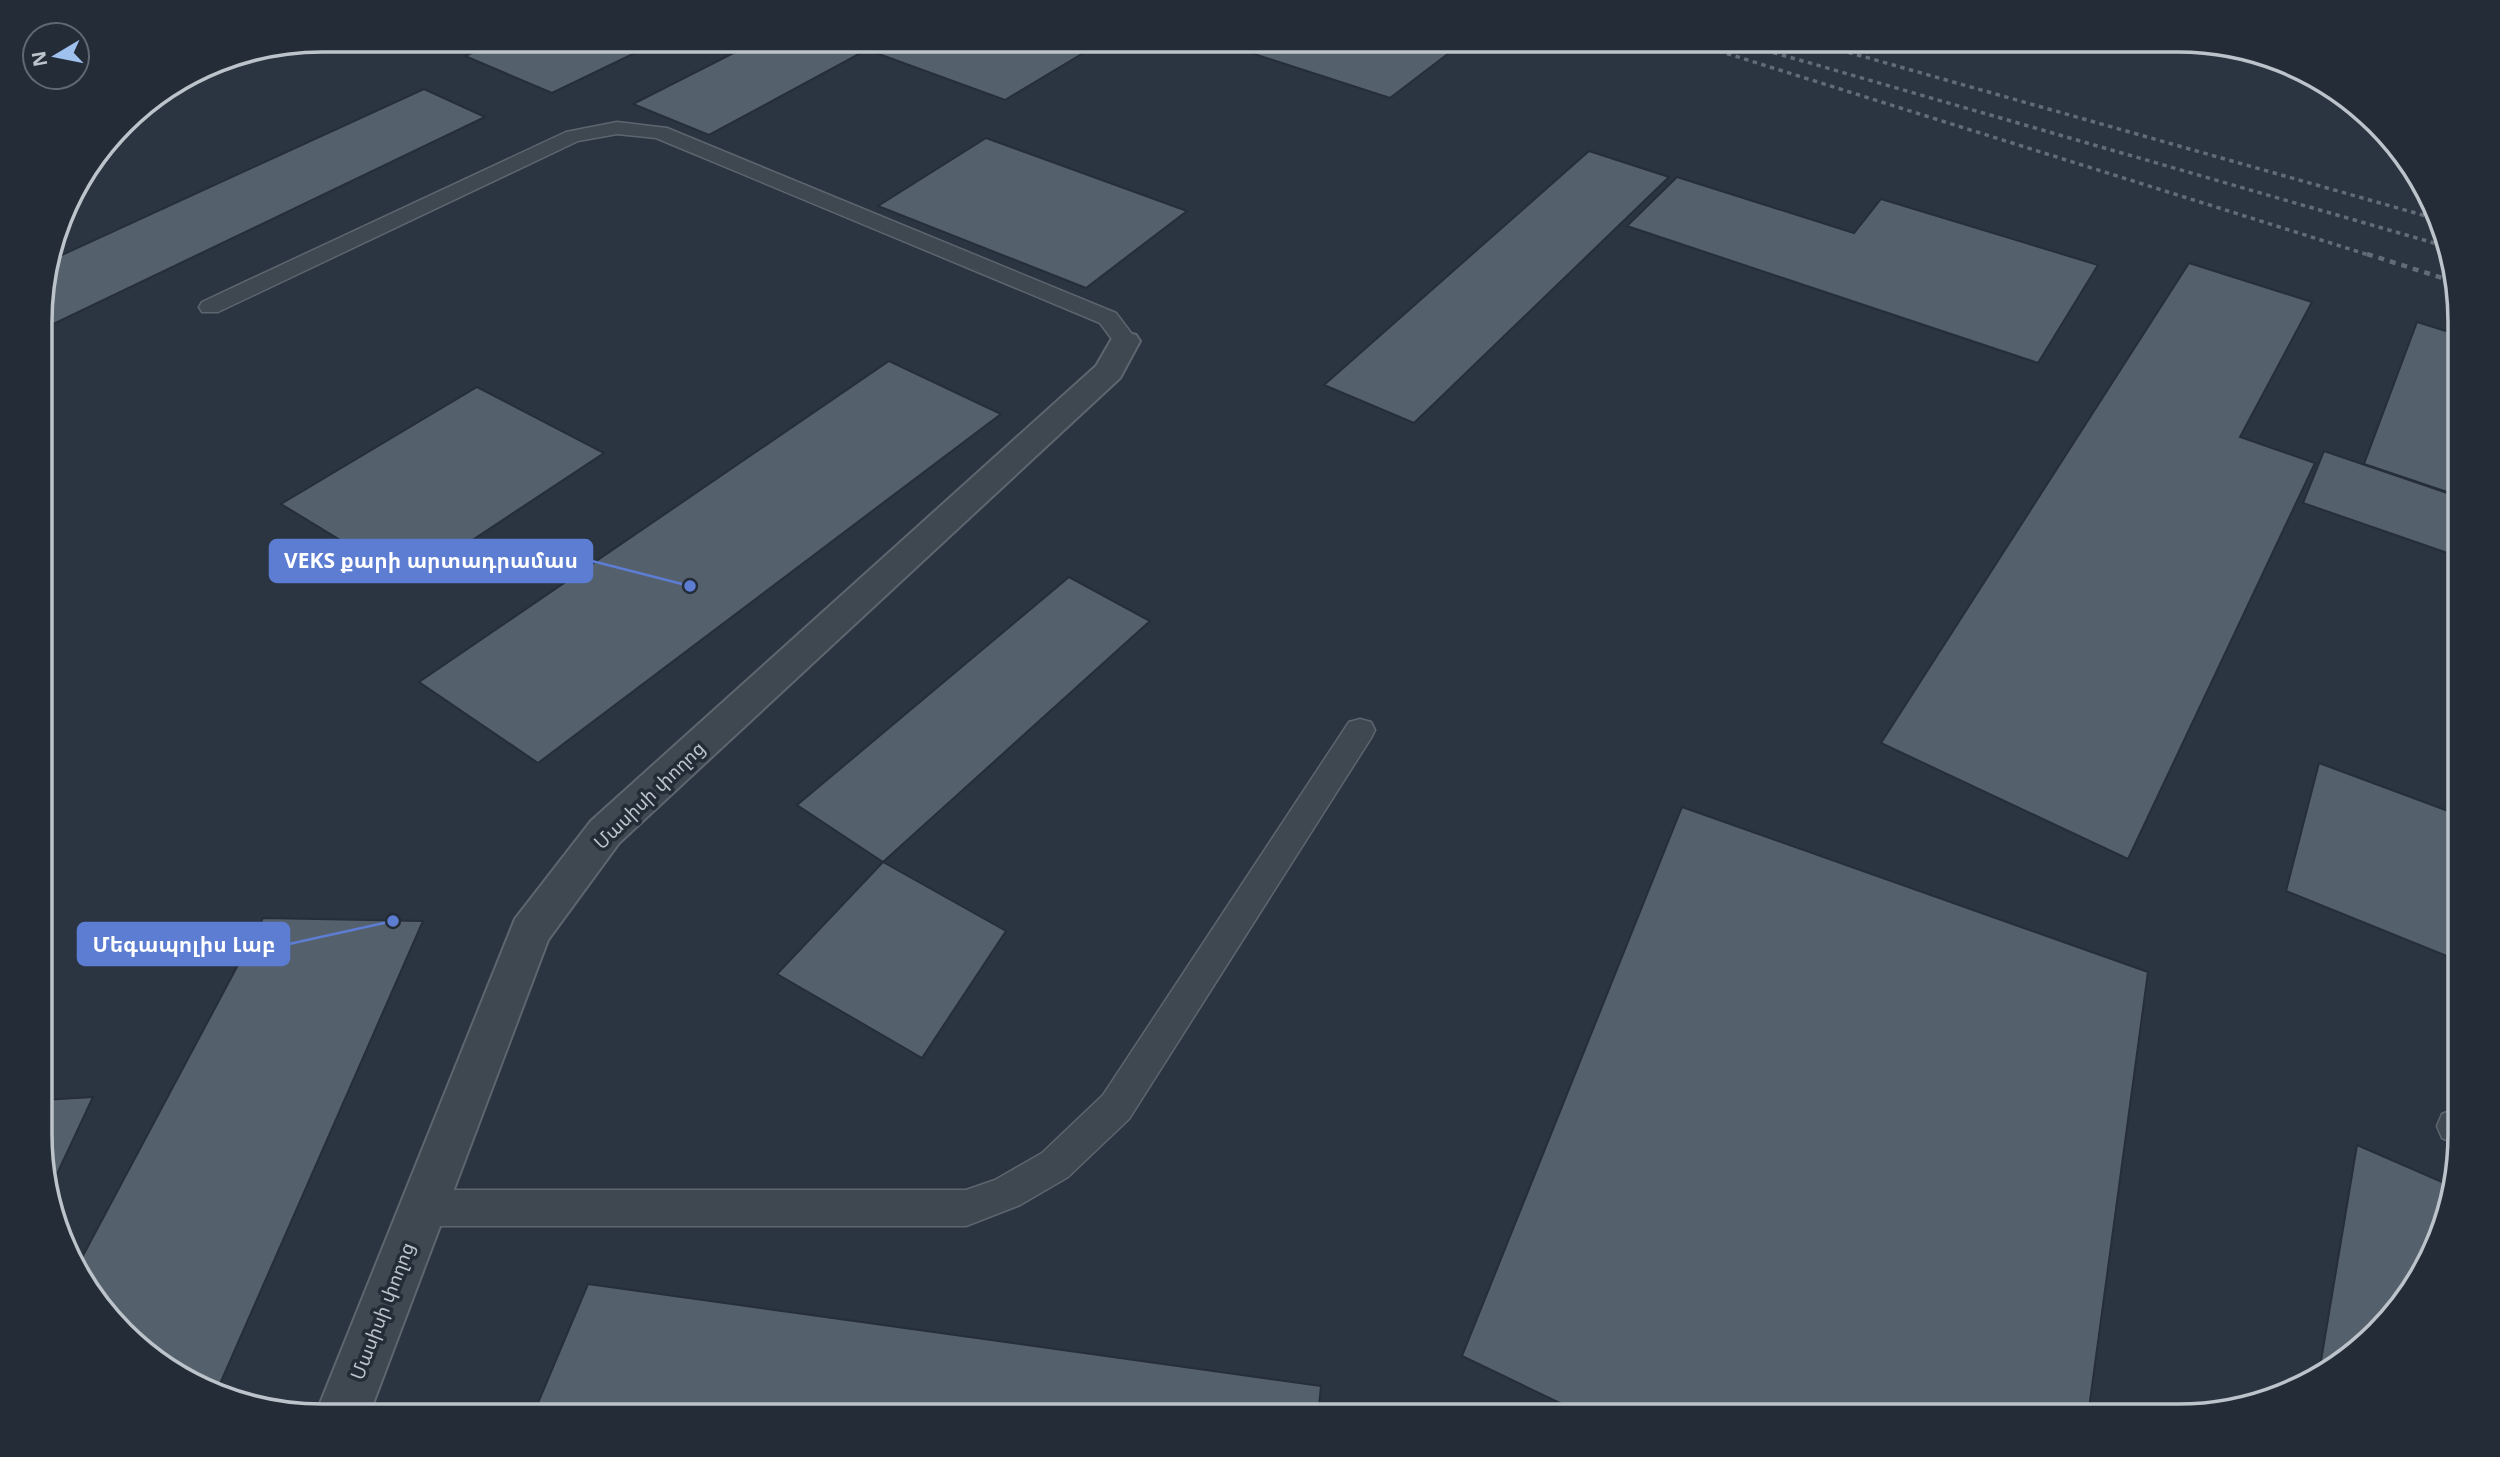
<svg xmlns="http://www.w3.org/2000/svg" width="2500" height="1457" font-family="'Noto Sans','Noto Sans Armenian',sans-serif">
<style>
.building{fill:#54606c;stroke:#252e39;stroke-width:2}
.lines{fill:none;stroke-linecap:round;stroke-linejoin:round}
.lane-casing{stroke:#5d656f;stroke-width:3}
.street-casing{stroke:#5d656f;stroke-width:4}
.lane{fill:#3f4751;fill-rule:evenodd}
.street{fill:#3f4751;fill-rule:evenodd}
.rail-far1{stroke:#616c78;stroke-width:3.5;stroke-dasharray:4.5 4.5;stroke-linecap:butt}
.rail{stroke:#616c78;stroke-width:4.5;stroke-dasharray:6 6;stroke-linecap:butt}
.labels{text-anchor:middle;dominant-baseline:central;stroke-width:7;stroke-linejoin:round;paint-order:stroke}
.street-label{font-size:19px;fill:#bcc3cb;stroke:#232c37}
.rim{fill:none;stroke:#bcc3cb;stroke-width:3.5}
.leader{fill:none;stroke:#5d7dd3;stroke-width:2.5}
.callout-dot{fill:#5d7dd3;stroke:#232c37;stroke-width:2.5}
.callout{fill:#5d7dd3;stroke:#5d7dd3;stroke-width:2.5}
.callout-label{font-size:21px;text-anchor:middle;font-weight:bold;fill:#fff}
</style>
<rect width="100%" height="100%" fill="#2b3541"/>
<g class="building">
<polygon points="501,40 662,40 552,93 465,56"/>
<polygon points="759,40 885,40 709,135 633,104"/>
<polygon points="900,40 1105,40 1005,100 876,53"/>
<polygon points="1211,40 1466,40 1390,98"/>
<polygon points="424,89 485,117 43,329 43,286 51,260"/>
<polygon points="986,138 1187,211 1086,288 878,206"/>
<polygon points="1589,151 1669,177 1414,423 1324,385"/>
<polygon points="1677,177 1854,233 1881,199 2098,265 2038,363 1627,226"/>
<polygon points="2189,263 2312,302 2240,437 2315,463 2128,859 1881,743"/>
<polygon points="2417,322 2459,335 2459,496 2364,464"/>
<polygon points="889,361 1001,414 538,763 419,682"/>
<polygon points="477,387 604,453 409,582 281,504"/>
<polygon points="2324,451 2459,497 2459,557 2303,503"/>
<polygon points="1069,577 1150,621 883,862 797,805"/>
<polygon points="2319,763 2459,815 2459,961 2286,891"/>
<polygon points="1682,807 2148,972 2088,1416 1587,1416 1462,1356"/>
<polygon points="883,862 1006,931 922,1058 777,974"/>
<polygon points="263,918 423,921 216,1393 181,1379 88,1291 78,1265"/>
<polygon points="93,1097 50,1189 43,1171 43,1100"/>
<polygon points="2357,1145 2449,1185 2422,1276 2377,1334 2318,1379"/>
<polygon points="588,1284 1321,1386 1318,1416 532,1417"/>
</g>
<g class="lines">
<defs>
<g id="lane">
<polygon points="617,122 667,128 1116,313 1137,341 1133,346 1117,346 1100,323 656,138 617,134 578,141 218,312 202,312 199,307 202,302 566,132"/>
<polygon points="1360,719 1371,722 1375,730 1371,738 1129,1119 1068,1177 1020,1205 966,1226 422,1226 409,1221 403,1208 409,1195 422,1190 966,1190 995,1180 1042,1153 1103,1095 1349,722"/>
<polygon points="2455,1109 2459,1111 2459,1145 2442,1138 2437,1126 2442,1114"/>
</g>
<polygon id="street" points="1125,332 1136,335 1140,341 1120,378 619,843 548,940 368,1417 315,1416 515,919 591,821 1096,366 1114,335"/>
</defs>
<use href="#lane" class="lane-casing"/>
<use href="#street" class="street-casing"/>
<use href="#lane" class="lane"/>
<use href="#street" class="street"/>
<g class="rail-far1">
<polyline points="1684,40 2372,256"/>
<polyline points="1730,40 2441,245"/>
<polyline points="1805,40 2433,218"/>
</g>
<polyline class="rail" points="2367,254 2452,281"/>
</g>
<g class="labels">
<g class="street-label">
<text transform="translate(649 795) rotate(-44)">Մասիսի փողոց</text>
<text transform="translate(382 1311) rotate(-69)">Մասիսի փողոց</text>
</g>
</g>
<path d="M0 0H2500V1457H0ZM322 52H2178A270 270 0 0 1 2448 322V1134A270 270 0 0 1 2178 1404H322A270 270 0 0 1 52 1134V322A270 270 0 0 1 322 52Z" fill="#232c37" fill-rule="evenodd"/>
<path class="rim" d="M322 52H2178A270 270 0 0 1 2448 322V1134A270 270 0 0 1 2178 1404H322A270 270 0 0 1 52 1134V322A270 270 0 0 1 322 52Z"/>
<path class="leader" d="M690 586L592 561M393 921L289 944"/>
<g class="callout-dot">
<circle cx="690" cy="586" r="7"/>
<circle cx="393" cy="921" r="7"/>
</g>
<g class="callout">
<rect x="270" y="540" width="322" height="42" rx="7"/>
<rect x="78" y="923" width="211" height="42" rx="7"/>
</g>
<g class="callout-label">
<text x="431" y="568">VEKS քարի արտադրամաս</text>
<text x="184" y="952">Մեգապոլիս Լաբ</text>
</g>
<g transform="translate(56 56) rotate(260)"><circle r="33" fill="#232c37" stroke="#606872" stroke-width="2"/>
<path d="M0-5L12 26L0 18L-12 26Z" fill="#9ec1ee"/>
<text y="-10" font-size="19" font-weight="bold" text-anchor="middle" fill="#bcc3cb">N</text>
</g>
</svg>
